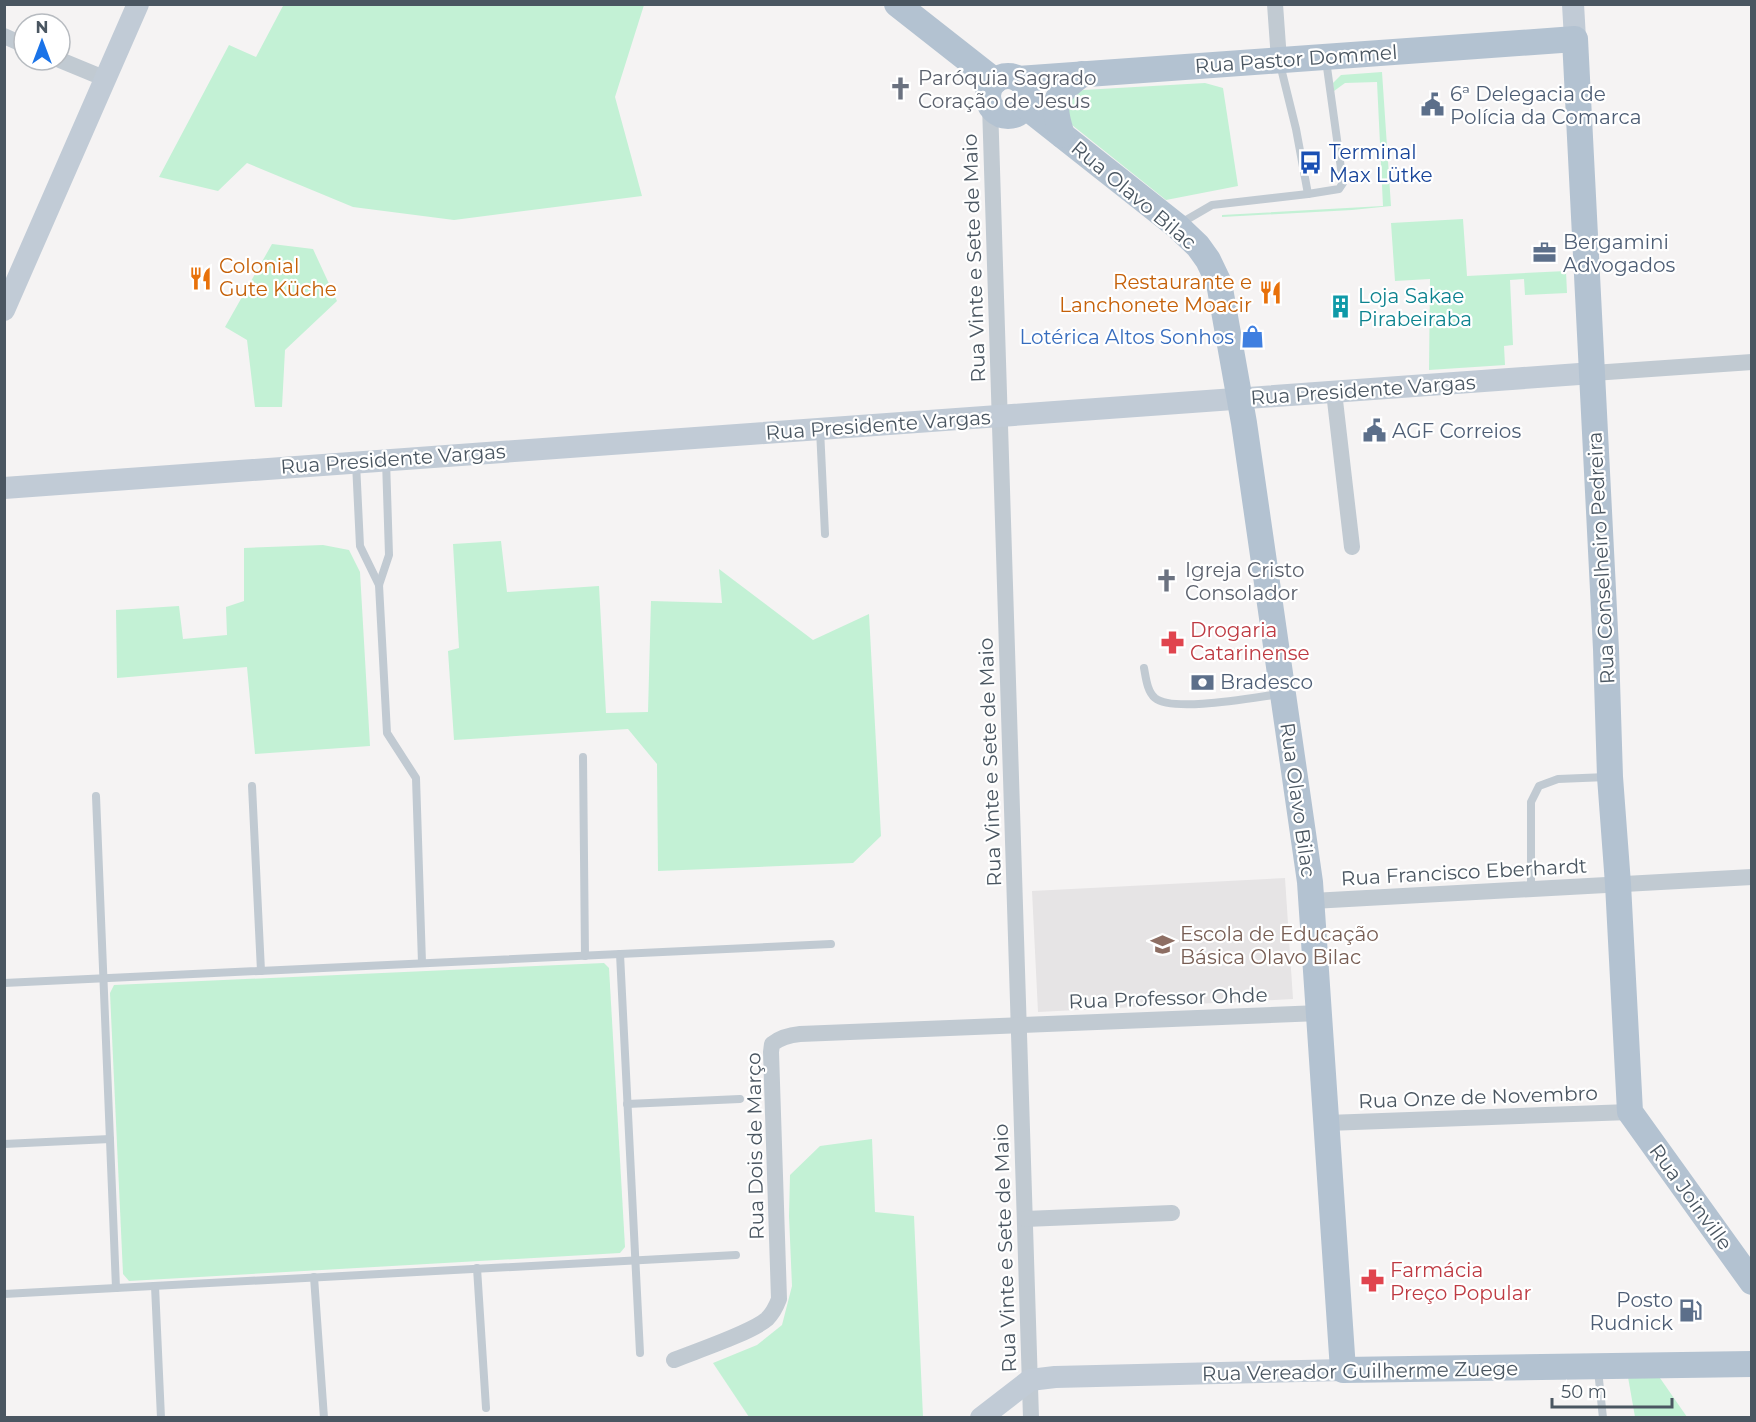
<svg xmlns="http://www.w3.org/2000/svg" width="1756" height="1422" font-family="Montserrat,sans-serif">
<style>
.education{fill:#e6e4e5}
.green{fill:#c3f1d5}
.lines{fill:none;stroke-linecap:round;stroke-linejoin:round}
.lane{stroke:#c1cad2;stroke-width:8}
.street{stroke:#c1cad2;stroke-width:16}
.secondary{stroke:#c1cbd6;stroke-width:22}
.primary{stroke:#b3c2d1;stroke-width:26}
.labels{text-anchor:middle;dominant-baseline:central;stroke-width:4.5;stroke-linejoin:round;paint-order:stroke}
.street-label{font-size:20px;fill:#4a5661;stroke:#fff}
.worship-label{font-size:20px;fill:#5b616d;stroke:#fff;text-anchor:start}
.service-label{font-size:20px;fill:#4e5e75;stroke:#fff;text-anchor:start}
.transit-label{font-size:20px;fill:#164399;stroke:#fff;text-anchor:start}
.food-label{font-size:20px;fill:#c56008;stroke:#fff;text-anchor:start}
.culture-label{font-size:20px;fill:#0d838f;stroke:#fff;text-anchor:start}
.shop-label{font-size:20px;fill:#366cbe;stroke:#fff;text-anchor:end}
.health-label{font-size:20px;fill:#be3a42;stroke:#fff;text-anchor:start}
.education-label{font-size:20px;fill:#785e54;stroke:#fff;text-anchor:start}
</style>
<rect width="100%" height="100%" fill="#f5f3f3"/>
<polygon class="education" points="1285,878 1293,999 1038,1012 1032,891"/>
<g class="green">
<polygon points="284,4 644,5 615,97 642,196 454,220 353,207 247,163 218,191 159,177 229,45 256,57"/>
<polygon points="1382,72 1391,206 1352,210 1222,217 1222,215 1383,206 1377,82 1345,83 1334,91 1333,83 1341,75"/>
<polygon points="1205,83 1223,88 1238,186 1166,200 1067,121 1067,100 1083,90"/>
<polygon points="1463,219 1467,276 1566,271 1567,293 1525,295 1524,279 1510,280 1513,345 1504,346 1505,365 1429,370 1430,279 1395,281 1391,223"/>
<polygon points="272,244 313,249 337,301 285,350 282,407 255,407 247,340 225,327"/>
<polygon points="501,541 507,592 599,586 606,713 648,712 651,601 722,603 719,569 813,640 869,614 881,836 853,863 658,871 657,764 628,729 454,740 448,651 459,648 453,544"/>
<polygon points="323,545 349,550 360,572 370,746 255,754 247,667 117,678 116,610 179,606 183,639 227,635 226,607 244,601 244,548"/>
<polygon points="604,963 609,968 625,1247 620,1253 129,1281 123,1274 110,993 114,985"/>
<polygon points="872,1139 875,1212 914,1216 923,1417 749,1417 713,1363 757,1345 782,1325 792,1286 789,1216 790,1175 820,1146"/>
<polygon points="1628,1377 1660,1378 1687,1417 1635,1417"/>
</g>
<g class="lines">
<g class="lane">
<polyline points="1308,194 1339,189 1343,183 1326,60"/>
<polyline points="1181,223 1212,205 1308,194 1296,129 1280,64"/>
<polyline points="820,429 825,534"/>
<polyline points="386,460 389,555 379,585 387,733 416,778 422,963"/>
<polyline points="356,463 360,546 379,585"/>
<path d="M1144,668C1146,678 1147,691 1155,698C1173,713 1256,697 1280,694"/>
<polyline points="583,757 585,956"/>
<polyline points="252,786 261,971"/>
<polyline points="96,796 116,1288"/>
<polyline points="1531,889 1531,802 1539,786 1558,779 1607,777"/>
<polyline points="620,954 640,1353"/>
<polyline points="4,983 831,944"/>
<polyline points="627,1104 740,1099"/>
<polyline points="4,1144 110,1139"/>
<polyline points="477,1268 486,1408"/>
<polyline points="314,1277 324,1418"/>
<polyline points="155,1286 161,1418"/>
<polyline points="4,1294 736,1255"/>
<polyline points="1598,1370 1603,1418"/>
</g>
<g class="street">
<polyline points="1275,4 1279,60"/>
<polyline points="4,36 24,45"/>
<polyline points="60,60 106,79"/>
<polyline points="990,105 1031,1418"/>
<polyline points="1593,373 1752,362"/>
<polyline points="1334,392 1352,547"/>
<polyline points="1312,901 1752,877"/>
<polyline points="1327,1123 1630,1112"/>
<polyline points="1025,1219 1172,1213"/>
<path d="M674,1360C696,1351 751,1333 767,1319C773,1313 776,1307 779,1299L771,1052L772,1044C781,1037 789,1035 800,1034L1320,1013"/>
</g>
<g class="secondary">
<polyline points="1573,4 1575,39"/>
<polyline points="4,310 138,4"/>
<polyline points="4,488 1593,373"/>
<polyline points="981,1418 1030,1380 1055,1377 1343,1370"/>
</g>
<g class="primary">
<polyline points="897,4 995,81"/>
<circle cx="1008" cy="96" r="20"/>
<polyline points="1018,79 1575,39 1606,649 1610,777 1618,884 1630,1112 1752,1282"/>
<polyline points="1025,106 1177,226 1198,246 1208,260 1219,283 1244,423 1310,882 1343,1370 1752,1364"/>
<path d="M1062,135C1051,102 1054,95 1082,74"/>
</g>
</g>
<defs>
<symbol id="church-bare" viewBox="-9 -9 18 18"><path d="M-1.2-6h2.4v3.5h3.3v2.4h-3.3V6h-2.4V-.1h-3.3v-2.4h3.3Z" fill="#6b7280" stroke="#fff" stroke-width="2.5" paint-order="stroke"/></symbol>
<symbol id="civic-bare" viewBox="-9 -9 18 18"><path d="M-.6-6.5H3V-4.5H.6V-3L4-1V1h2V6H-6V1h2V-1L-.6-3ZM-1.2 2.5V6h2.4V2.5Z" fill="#5c6f8a" stroke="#fff" stroke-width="2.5" paint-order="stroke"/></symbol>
<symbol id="bus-bare" viewBox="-9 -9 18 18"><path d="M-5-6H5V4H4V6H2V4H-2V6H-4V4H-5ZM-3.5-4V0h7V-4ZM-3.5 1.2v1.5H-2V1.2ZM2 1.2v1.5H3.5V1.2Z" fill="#1a4fb4" stroke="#fff" stroke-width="2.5" paint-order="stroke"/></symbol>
<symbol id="office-bare" viewBox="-9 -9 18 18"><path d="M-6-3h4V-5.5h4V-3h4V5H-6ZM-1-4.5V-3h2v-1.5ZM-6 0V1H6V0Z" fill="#5c6f8a" stroke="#fff" stroke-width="2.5" paint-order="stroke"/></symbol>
<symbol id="restaurant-bare" viewBox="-9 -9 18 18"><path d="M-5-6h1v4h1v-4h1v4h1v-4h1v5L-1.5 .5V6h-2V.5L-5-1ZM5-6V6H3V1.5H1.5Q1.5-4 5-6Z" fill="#e8710a" stroke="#fff" stroke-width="2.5" paint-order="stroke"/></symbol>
<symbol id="building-bare" viewBox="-9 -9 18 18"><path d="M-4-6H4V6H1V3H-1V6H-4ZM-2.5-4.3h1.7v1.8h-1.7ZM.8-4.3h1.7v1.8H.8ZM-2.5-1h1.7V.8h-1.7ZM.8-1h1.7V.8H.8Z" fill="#0f9aa8" stroke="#fff" stroke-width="2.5" paint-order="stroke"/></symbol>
<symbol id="shop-bare" viewBox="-9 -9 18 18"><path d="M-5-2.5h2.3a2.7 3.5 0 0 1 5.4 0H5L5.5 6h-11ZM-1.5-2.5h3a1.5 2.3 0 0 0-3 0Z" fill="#3f7fe0" stroke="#fff" stroke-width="2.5" paint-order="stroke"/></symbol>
<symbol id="pharmacy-bare" viewBox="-9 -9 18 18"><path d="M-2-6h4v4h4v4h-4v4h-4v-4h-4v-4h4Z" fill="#e0444e" stroke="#fff" stroke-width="2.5" paint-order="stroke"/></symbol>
<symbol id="bank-bare" viewBox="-9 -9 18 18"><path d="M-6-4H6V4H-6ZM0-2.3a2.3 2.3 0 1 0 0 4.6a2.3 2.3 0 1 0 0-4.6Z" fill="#5c6f8a" stroke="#fff" stroke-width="2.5" paint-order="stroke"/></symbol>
<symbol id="school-bare" viewBox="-9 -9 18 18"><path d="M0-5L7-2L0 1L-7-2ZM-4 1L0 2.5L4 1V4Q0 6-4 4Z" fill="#8d6e63" stroke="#fff" stroke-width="2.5" paint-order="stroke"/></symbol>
<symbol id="fuel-bare" viewBox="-9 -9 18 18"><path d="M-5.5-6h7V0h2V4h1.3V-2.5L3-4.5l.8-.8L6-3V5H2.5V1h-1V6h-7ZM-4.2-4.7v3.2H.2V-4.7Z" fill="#5c6f8a" stroke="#fff" stroke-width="2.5" paint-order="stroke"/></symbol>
</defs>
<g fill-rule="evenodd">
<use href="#church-bare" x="884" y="72" width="33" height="33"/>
<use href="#civic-bare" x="1416" y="88" width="33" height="33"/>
<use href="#bus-bare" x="1294" y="146" width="33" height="33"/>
<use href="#office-bare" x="1528" y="236" width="33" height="33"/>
<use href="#restaurant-bare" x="184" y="262" width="33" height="33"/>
<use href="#restaurant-bare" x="1254" y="276" width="33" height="33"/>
<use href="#building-bare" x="1324" y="290" width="33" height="33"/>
<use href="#shop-bare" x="1236" y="320" width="33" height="33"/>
<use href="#civic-bare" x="1358" y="414" width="33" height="33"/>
<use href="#church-bare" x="1150" y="564" width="33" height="33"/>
<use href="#pharmacy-bare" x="1156" y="626" width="33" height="33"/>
<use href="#bank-bare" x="1186" y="666" width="33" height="33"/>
<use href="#school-bare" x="1146" y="928" width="33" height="33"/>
<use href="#pharmacy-bare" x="1356" y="1264" width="33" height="33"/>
<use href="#fuel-bare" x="1674" y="1294" width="33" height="33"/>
</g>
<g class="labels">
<g class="street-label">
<text transform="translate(1296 59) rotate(-4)">Rua Pastor Dommel</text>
<text transform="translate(1134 195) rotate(40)">Rua Olavo Bilac</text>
<text transform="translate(974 258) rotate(-92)">Rua Vinte e Sete de Maio</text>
<text transform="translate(1363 390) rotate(-4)">Rua Presidente Vargas</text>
<text transform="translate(878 425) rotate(-4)">Rua Presidente Vargas</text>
<text transform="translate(393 459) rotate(-4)">Rua Presidente Vargas</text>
<text transform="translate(1601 558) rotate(-93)">Rua Conselheiro Pedreira</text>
<text transform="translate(990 762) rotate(-92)">Rua Vinte e Sete de Maio</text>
<text transform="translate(1298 800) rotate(82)">Rua Olavo Bilac</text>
<text transform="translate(1464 872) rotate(-3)">Rua Francisco Eberhardt</text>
<text transform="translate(1168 998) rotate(-2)">Rua Professor Ohde</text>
<text transform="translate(1478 1097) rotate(-2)">Rua Onze de Novembro</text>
<text transform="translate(755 1146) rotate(-91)">Rua Dois de Março</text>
<text transform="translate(1691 1197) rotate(54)">Rua Joinville</text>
<text transform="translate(1005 1248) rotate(-92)">Rua Vinte e Sete de Maio</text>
<text transform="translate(1360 1371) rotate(-1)">Rua Vereador Guilherme Zuege</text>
</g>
<g class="worship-label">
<text x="918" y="78">Paróquia Sagrado<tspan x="918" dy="23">Coração de Jesus</tspan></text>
<text x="1185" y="570">Igreja Cristo<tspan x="1185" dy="23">Consolador</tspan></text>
</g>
<g class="service-label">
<text x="1450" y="94">6ª Delegacia de<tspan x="1450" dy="23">Polícia da Comarca</tspan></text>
<text x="1563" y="242">Bergamini<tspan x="1563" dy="23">Advogados</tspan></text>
<text x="1392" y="431">AGF Correios</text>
<text x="1220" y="682">Bradesco</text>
<text x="1673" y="1300" text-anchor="end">Posto<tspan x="1673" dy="23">Rudnick</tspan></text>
</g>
<g class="transit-label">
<text x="1329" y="152">Terminal<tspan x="1329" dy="23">Max Lütke</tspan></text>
</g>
<g class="food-label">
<text x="219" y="266">Colonial<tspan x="219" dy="23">Gute Küche</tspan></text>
<text x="1252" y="282" text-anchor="end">Restaurante e<tspan x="1252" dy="23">Lanchonete Moacir</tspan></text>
</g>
<g class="culture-label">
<text x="1358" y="296">Loja Sakae<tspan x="1358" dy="23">Pirabeiraba</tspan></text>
</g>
<g class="shop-label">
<text x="1234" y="337">Lotérica Altos Sonhos</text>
</g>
<g class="health-label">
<text x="1190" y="630">Drogaria<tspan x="1190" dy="23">Catarinense</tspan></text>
<text x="1390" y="1270">Farmácia<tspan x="1390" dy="23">Preço Popular</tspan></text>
</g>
<g class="education-label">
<text x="1180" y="934">Escola de Educação<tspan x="1180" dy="23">Básica Olavo Bilac</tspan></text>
</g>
</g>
<rect width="1756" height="1422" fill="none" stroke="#4a5661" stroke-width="12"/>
<g transform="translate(42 42)"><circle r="28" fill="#ffffff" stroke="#b7bbc0" stroke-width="1.5"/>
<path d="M0-4.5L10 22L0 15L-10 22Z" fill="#1a73e8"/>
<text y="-9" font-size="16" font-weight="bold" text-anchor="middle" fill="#4a5661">N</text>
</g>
<path d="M1552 1398v9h120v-9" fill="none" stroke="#4a5661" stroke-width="3"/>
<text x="1561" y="1398" font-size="18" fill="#4a5661" stroke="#ffffff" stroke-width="4.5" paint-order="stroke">50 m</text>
</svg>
